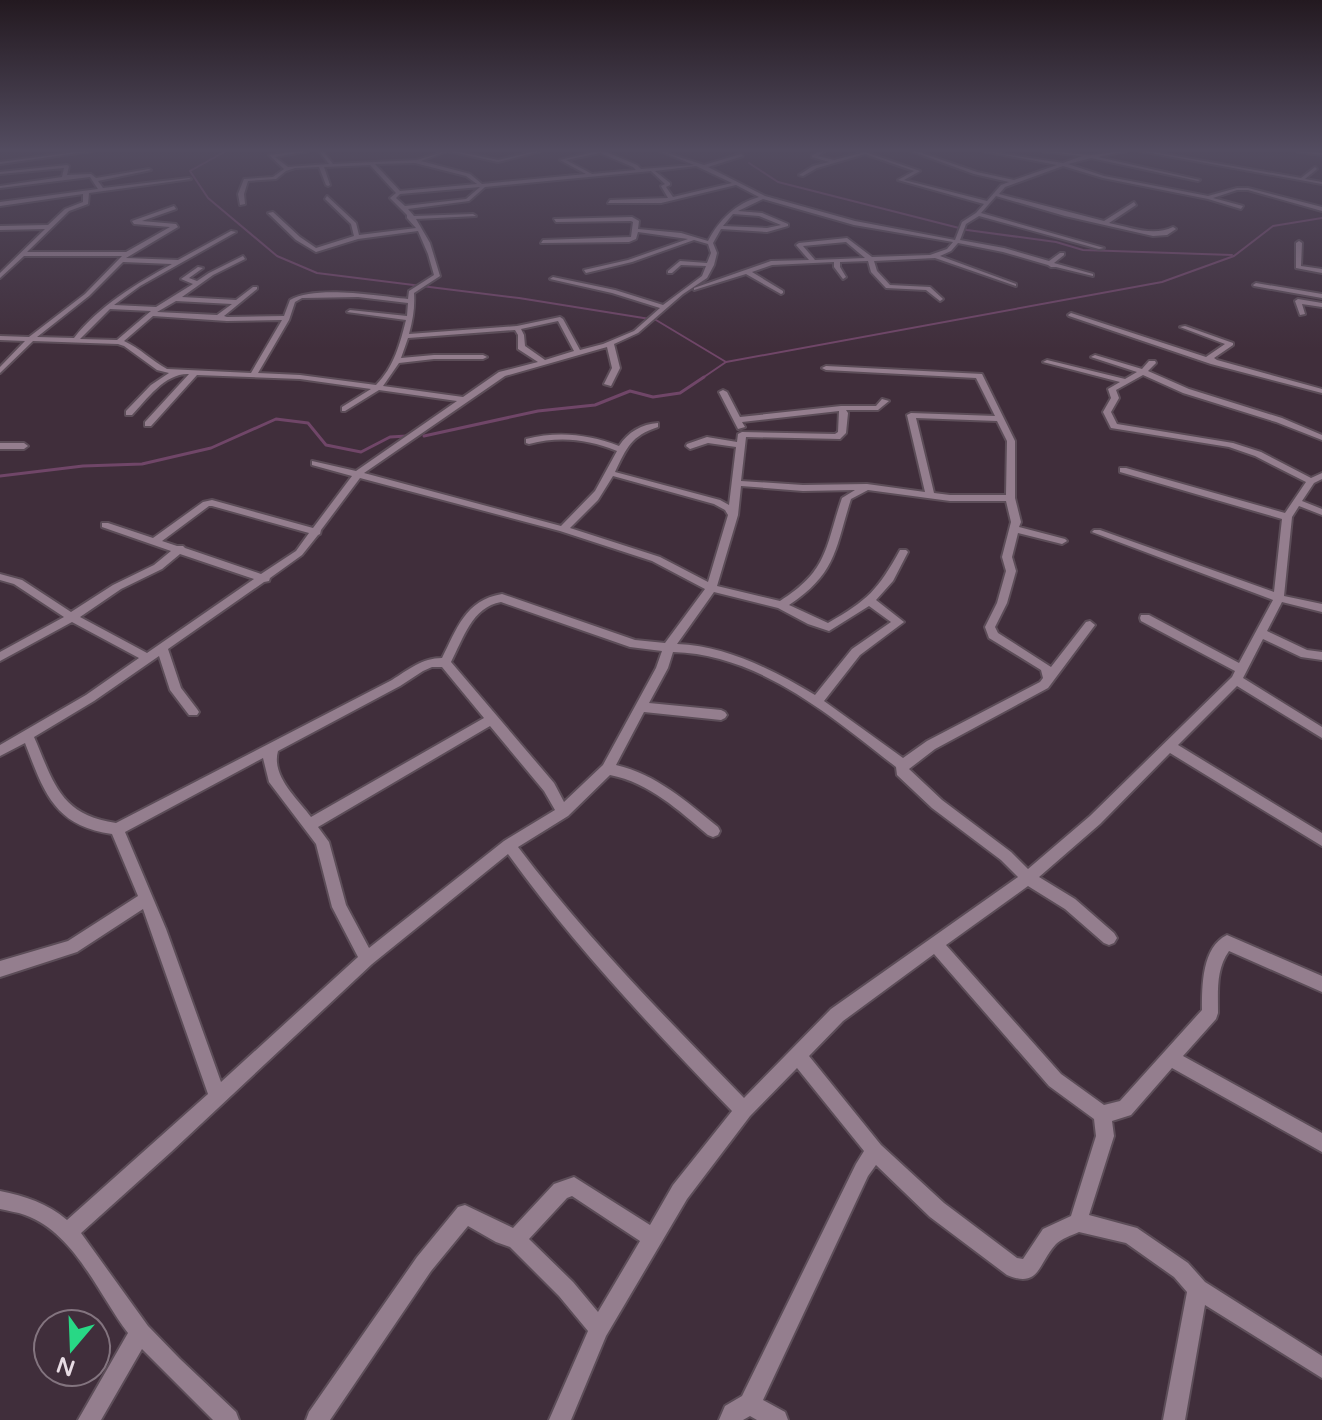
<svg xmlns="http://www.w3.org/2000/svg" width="1322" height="1420" font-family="'Varela Round',sans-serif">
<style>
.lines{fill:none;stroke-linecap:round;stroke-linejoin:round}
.stream-far1{stroke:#704668;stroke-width:2}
.stream{stroke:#704668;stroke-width:3}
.minor-casing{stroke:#5c4d58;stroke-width:4}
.minor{fill:#947e8e;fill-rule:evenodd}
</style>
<rect width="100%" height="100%" fill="#402e3b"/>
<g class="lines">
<g class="stream-far1">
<polyline points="226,151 190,171 208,198 277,256 317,273 519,298 656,320 726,362"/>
<polyline points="749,163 778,182 967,230 1056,242 1083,250 1232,255"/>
<polyline points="701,379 726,362 1162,282 1234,256 1273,226 1322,218"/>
</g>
<g class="stream">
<polyline points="424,436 538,411 595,405 630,391 653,397 680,393 704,377"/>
<polyline points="0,476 83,466 142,464 211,448 276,419 308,423 326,445 361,452 390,437 407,436"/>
</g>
<defs>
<g id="minor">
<polygon points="84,151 92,151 0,164 0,162"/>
<path d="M300,151H308L275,157L288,167L329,164L319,151H323L333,164L417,160L447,151L421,161L470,174L482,184L586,174L560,160L598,151H604L637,165L641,169L694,165L660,151L704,165L741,154L743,156L708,167L765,196L855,221L955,240L962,222L976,213L984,204L898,180L914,171L865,154L817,168L803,176L799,175L813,166L829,162L812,157V155L821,151H825L818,156L834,160L865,152L920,171L904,180L987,201L1001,185L1009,182L974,174L911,151H916L977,172L1014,180L1057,165L983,151L1063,163L1082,156L1042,151L1091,155L1126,151L1098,157L1200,180L1198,181L1091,158L1068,164L1104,176L1208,196L1237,188H1248L1322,207V211L1248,190H1237L1213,198L1243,206L1241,209L1208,199L1103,178L1063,166L1005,187L999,194L1104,221L1134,202L1136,205L1109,223C1130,227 1153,237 1173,227L1176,229L1167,235L1153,236L1065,216L996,196L981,213L1104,248L1099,249L979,216L966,224L960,240L1004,248L1049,261L1060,253H1064V255L1054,263L1093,274V276L1056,267H1051L1048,265L1003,252L958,243L951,251L940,256L1016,284V286L935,258L874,261L877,271L890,285L930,287L943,299L940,301L926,290L886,288L871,272L868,261L840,262V267L846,277L843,279L834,267V262L772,265L752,272L783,291V293L781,294L746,274L694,290V288L771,261L809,260L796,245L799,243L847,238L872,257L930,255L947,249L953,242L854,225L763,199L738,211L762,213L788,224V226L767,232L721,229L713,243L717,253L714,265L707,278L683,294L638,333L614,344L620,368L611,386L604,384L612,368L607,347L505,376L364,473L561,526L595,491L617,451C587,439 560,436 529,444L526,443V439C558,431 588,434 619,446C628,432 642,424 658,423V427C631,436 627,447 615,472L720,500L729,505L736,447L708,443L690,449L686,446L687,444L707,437L737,442L738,434L742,432L835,434L838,432L839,411L742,422L745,427L738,429L719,392L723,390L727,392L740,417L841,406H876L882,399L889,401L878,410H846L848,413L846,433L840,439L746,437L741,481L803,485L867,484L925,492L907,415L911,413L995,416L976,378L826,370L822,368L826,366L982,374L1015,441V498L1021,522L1019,527L1065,539L1067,541L1062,544L1018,533L1012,557L1016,571L1007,603L995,627L998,633L1051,667L1086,622L1090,621L1095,625L1048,688L935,749L909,769L942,800L1011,852L1028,869L1090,816L1232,677L1235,671L1141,621L1140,618L1141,615H1149L1239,663L1273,600L1092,532L1094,530H1100L1274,592L1282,519L1120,472V468H1126L1285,513L1306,482L1255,456L1229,447L1111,428L1103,412L1111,398L1108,389L1120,382L1043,362L1047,360L1125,379L1137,372L1091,357L1095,355L1142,369L1149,361H1155L1156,363L1148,371L1189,389L1282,418L1322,435V440L1276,422L1183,393L1143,375L1116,390L1119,398L1111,412L1117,424L1233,443L1261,452L1311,478L1322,473V479L1314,483L1302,501L1322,509V515L1299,506L1292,517L1284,596L1322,604V612L1282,602L1267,631L1307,650L1322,652V660L1301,657L1263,639L1243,678L1322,727V738L1237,686L1178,745L1322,833V846L1170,753L1100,824L1039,877L1075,899L1114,933L1117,938L1114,943L1109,945L1104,943L1065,909L1028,886L946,945L1061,1074L1104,1105L1120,1101L1202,1010C1202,985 1202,947 1227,935L1322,976V992L1229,951C1216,969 1218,991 1218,1013L1216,1019L1183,1056L1322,1133V1152L1172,1068L1131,1115L1112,1121L1114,1136L1089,1215L1137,1228L1188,1263L1205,1282L1322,1356V1378L1205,1305L1185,1420H1163L1187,1292L1174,1277L1126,1243L1079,1232C1072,1235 1061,1239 1056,1244C1038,1263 1040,1289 1007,1275L930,1217L876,1165L868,1176L763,1400L785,1412L788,1420H757L750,1416L743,1420H719L725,1406L742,1396L856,1164L864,1151L797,1068L750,1116L687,1199L606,1336L571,1420H549L588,1331L559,1296L510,1247L496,1242L468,1226L431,1271L330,1420H306L309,1412L417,1257L458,1207L465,1205L513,1228L554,1184L574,1177L650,1225L673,1185L732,1111C653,1029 575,947 508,854L372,964L171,1152L81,1233L148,1326L180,1359L236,1412L239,1420H213L142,1349L101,1420H78L128,1333C98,1294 75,1233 25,1215C17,1212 8,1211 0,1209V1191C25,1196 47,1203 67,1220L208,1094L143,909L77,952L0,977V961L68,941L138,896L112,834C54,826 44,792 25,743L0,756V745L86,695L139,658L72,622L0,661V652L64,617L14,584L0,580V574L22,580L71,612L113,585L154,565L171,551L102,527V523H108L153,538L203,502L212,500L313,528L352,476L312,465V461L356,471L457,401L379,390L345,411H342V407L371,389L300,379L197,375L151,426H145V422L189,374C165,373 147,399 132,415H126V411L151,385L169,373L157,370L124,346L118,344L33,341L0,373V367L25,341L0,340V336L29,337L85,294L122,256H24L0,278V273L45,229L0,230V226L48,225L65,209L83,202V194L0,206V202L98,189L90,177L0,188V186L62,177L64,168L0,174V172L67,165L69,166L67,175L91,174L96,178L149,169L151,170L98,181L103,188L189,178L191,179L89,193L88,204L69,211L27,252H126L170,227L134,224L132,221L174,206L176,209L142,221L176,224L178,227L126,258L178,260L231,231L236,232L140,286L114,305L156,307L193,284L181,279L198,267L203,268L189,278L197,281L209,273L243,256L245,259L213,275L182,297L236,300L253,287H257V289L224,316L227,317L284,316L290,300C316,285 378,296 408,299L409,291L434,275L428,254L418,231L358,239L316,252L296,240L268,213L273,212L300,237L316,248L354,236L351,224L325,199L327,196L356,223L359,235L416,228L407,218V215L390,198L396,193L370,165L324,167L330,185L328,186L326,185L319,167L295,168L286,171L276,179L248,181L244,194L245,204L240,205L238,194L244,179L273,177L284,169L269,155ZM600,153L633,167L636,170L592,174L566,160ZM415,163L466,176L477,184L400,191L375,164ZM696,166L732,183L673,197L666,187L670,185V183L655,171ZM651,171L665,184L661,186L668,198L610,200L608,203H661L736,185L759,197C735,204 720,219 708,241L681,233L638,229L639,221L632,217L554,219L556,222L631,221L633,222L631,237L543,240L541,243L629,242L636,239L638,232L688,239L628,260L584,270L586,273L632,262L694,240L708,244L711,253L707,263L680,261L668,271V273H672L681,265L706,266L702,276L663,305L615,290L553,277L550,279L612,293L660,308L634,331L603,344L580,350L563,319L560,317L517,326L409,334C413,319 415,307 414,293L440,276L430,243L416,219L476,216L473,214L414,216L408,209L469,201L485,187ZM480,187L466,199L405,206L396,198L400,194ZM733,214L759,216L781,225L767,228L723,226ZM846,242L865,258L815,260L803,246ZM123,262L172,264C136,284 99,306 74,338L37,337L89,296ZM358,297L408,303L407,316L350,310L347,312L406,320C400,344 394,367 376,385L300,375L258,373L289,320L295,302L302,298ZM176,301L232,304L217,315L157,312ZM110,309L151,311L117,340L80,339ZM153,316L227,321L282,320L251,373L167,369C152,361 140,348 124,341ZM558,321L574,351L545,360L525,346L524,335L521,329ZM515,330L518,335V349L538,362L499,372L463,397L383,386L399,363L434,359H483L487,357L483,355H434L401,358L408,338ZM916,418L997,421L1007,441L1006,495H950L934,493ZM613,476L714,504L725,510L728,515L708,582L660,557L570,528L598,500ZM360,478L560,531L652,561L705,589L665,643L635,640L502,594C465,600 457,629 442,658C422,658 408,670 392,680L116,823C60,815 54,783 34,737L94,701L159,656L170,690L189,715H197L199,712L197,709L181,688L168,649L264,582L269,581L270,578L302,555L318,535L320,534L321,530ZM741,486L803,491L855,490L842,498C825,547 829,570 780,601L717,586L738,515ZM868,490L950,501H1006L1011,522L1002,557L1006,571L997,603L985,627L989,638L1041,670L1043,678L1040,682L927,741L903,758L824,701L860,655L904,622L876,600L893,581L908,552L906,550H900C878,590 868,600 828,623L789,605C837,573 835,549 851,499ZM209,506H212L309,533L296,551L261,574L185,548L183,546H177L162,541ZM180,554L254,579L147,653L80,617L121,589L162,569ZM714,592L778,608L808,624L829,631L869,606L891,622L852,649L815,695C773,670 727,646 677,644ZM501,602L630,647L662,651L656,668L603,765L564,802L554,783L451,662C463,639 472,607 501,602ZM673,652C759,654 832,717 896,767L897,775L932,808L1001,860L1018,877L831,1009L744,1098C665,1017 586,937 518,847L568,816L610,775C650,783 678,810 708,835L713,837L718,835L720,831L718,827C687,802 656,774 616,765L644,712L721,720L725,718L727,715L725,712L721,710L649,703L668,668ZM442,667L484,718L311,817C297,798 271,776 278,751L400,686L423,671L432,667ZM490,726L544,791L555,810L504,841L369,948L346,905L329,842L318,827ZM263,758L269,782L316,844L332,907L358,957L221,1082L166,929L125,832ZM934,954L1049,1086L1094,1119L1096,1136L1071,1216L1043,1229L1023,1259L1017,1258L944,1203L881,1145L809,1056L843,1021ZM572,1196L640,1241L598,1312L573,1282L529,1239L567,1198Z"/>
<polygon points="448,151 454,151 498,160 536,151 541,151 498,162"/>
<polygon points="1140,151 1147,151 1301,178 1315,167 1317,169 1305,179 1322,182 1322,184"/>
<polygon points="1296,151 1322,153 1322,155 1298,152"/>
<polygon points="1299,241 1302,243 1301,266 1322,269 1322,273 1296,268 1296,243"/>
<polygon points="1256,283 1322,294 1322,298 1254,286 1253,285"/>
<polygon points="1298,299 1322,303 1322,307 1302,304 1305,314 1300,315 1295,301"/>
<polygon points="1071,313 1206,357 1225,344 1180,327 1185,326 1233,343 1233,345 1214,358 1217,360 1322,389 1322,393 1211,364 1069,316 1068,315"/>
<polygon points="0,443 24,443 28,446 24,449 0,449"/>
</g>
</defs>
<use href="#minor" class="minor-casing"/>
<use href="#minor" class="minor"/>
</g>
<linearGradient id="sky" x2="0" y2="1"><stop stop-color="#231920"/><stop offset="0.43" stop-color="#534c60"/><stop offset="1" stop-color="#534c60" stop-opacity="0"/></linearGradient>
<rect width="1322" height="349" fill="url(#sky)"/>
<g transform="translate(72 1348) rotate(199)"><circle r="38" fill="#402e3b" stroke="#83747f" stroke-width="2"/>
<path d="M0-6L14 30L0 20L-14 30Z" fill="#28d885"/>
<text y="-12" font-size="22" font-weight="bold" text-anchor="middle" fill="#e8dce4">N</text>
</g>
</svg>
